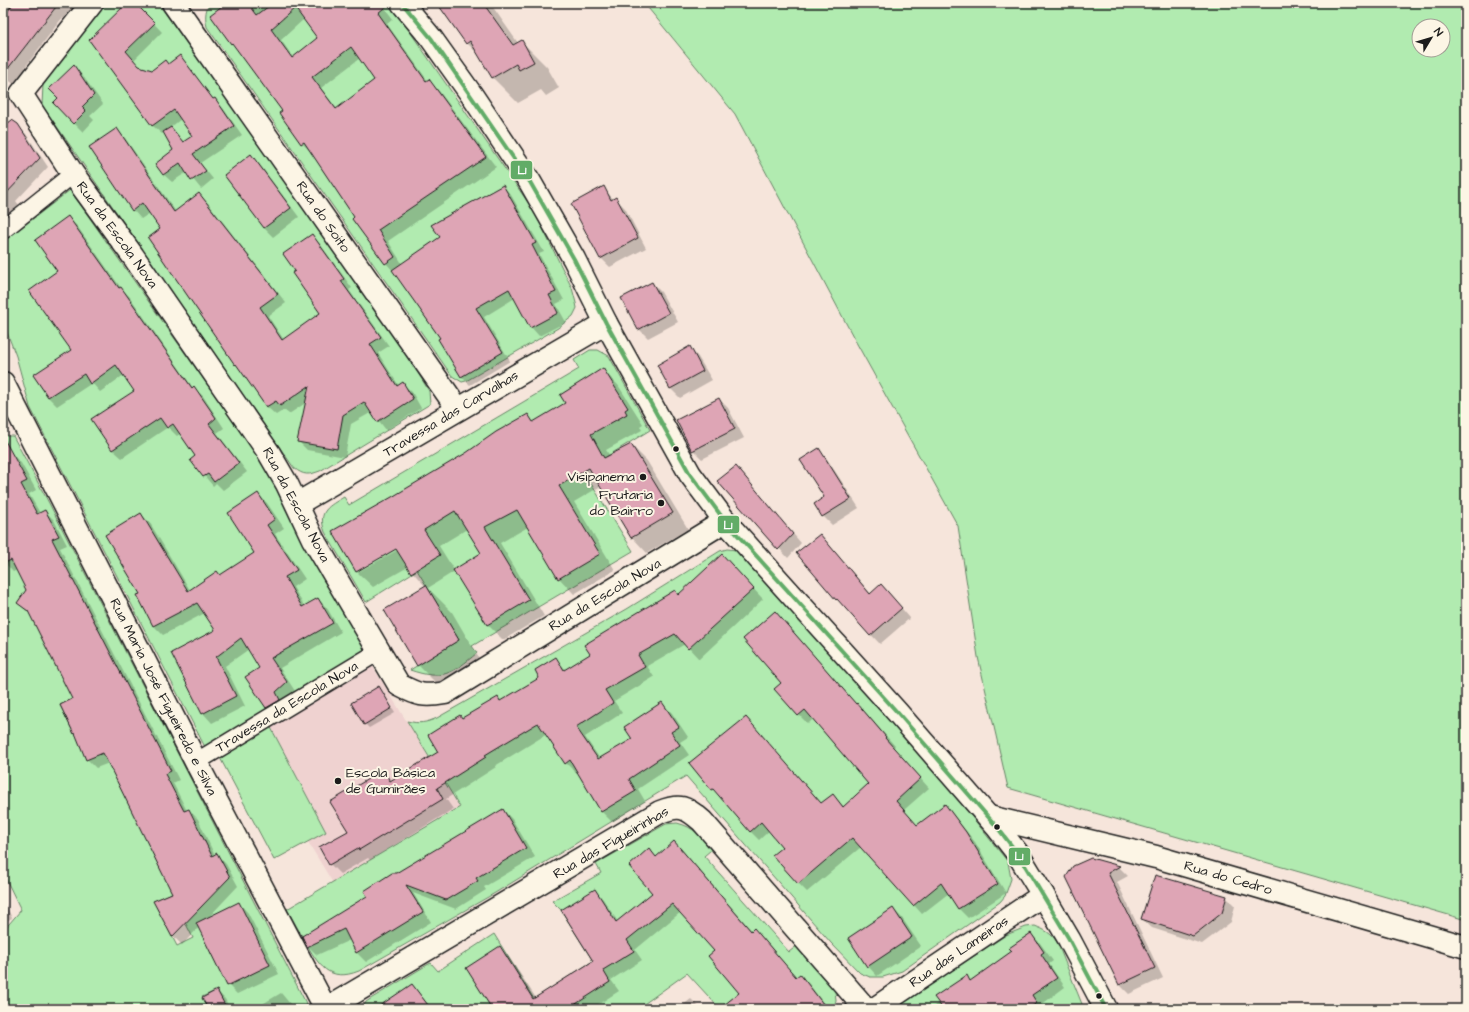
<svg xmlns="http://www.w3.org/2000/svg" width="1469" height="1012" font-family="'Architects Daughter',sans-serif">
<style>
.built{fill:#efd2d0}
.green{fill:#b1ebb0;stroke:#668466;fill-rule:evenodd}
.shadow{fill:#0003;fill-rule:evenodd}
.building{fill:#dea5b5;stroke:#1c1c1c;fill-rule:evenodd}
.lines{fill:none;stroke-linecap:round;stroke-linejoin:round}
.pedestrian-casing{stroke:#1c1c1c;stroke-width:20}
.minor-casing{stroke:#1c1c1c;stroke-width:25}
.tertiary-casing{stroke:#1c1c1c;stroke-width:25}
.pedestrian{stroke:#fcf5e5;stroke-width:17}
.minor{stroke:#fcf5e5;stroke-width:22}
.tertiary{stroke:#fcf5e5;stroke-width:22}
.bus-1-casing{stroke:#fcf5e5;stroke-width:7}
.bus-1{stroke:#62ac67;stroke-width:4}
.bus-dot{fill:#1c1c1c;stroke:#fcf5e5;stroke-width:1.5}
.labels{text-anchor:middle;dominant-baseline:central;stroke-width:4;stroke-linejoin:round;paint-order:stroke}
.street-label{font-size:14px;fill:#1c1c1c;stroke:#fcf5e5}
.poi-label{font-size:14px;fill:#1c1c1c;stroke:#fcf5e5;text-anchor:end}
.line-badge{stroke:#fcf5e5;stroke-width:1.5}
.badge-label{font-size:11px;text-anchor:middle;font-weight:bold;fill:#fff}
</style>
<rect width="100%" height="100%" fill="#f6e5db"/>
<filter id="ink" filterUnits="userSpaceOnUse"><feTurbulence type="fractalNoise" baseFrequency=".025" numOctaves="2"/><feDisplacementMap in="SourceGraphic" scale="8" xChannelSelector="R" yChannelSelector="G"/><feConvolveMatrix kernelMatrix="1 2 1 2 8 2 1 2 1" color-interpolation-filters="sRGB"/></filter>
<g filter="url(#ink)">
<polygon class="built" points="371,664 460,807 333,883 308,842 274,860 218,754"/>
<g class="green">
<path d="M106,3H158L394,334L429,391L430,404L320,471C309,475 304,476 294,468L42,105L43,85Z"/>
<path d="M209,3H388L397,13L534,211L572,288L576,303L577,308L573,316L558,328L466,381L462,382L452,376L207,27C205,18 205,12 209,3Z"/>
<path d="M644,3H1466V920L1008,788L978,657L958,526L856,342L735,114ZM1419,26H1443V50H1419Z"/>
<polygon points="70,190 266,468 305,548 366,650 206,749 30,407 16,356 3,322 3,242"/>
<path d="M590,350H598L609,356L650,430L583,471L633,551L472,646L477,653C452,674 442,681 410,670L459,640L417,570L366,602L325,532C317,511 329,506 344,497L349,505L579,369L574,360Z"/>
<path d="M3,436H13L50,505L309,1009H3V931L21,910L3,873ZM76,697L90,725L74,734L60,705ZM172,893L185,917L183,918L193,938L177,946L154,901ZM217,990L222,1000L207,1008L202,997Z"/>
<path d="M727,549L737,550L775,589L945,783L1008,862L1011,879L1005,896L1000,902L902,971L883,977H870L860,973L831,943L686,776L495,893L359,971C329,983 318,965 305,941C299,931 293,920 287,909L460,807L407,721C419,724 426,723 437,718L627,609L720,551Z"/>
<polygon points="269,724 326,832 274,860 218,754"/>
<path d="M677,823C694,827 701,836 711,850L704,856L789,952L798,945L835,991L836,1000L834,1009H720L687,973L637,1009H362L366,1002L372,998L427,965L431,963L438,971L494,934L534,999L593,961L561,910L552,901L601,873L596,864L666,824Z"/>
<path d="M1035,926C1045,930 1051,933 1057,942L1084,1009H894L1006,935L1026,927Z"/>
</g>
<g class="shadow">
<polygon points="3,3 86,3 69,23 62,18 25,67 27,69 15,85 3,76"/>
<path d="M129,3H134L162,32L134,60L140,67L152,72L169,65L180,57L214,100L223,108L242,135L200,163L213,179L201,189L187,172L172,182L163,174L174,150L164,132L162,134L153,126L91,40ZM181,119L193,136L184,143L171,127Z"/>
<path d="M228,3H381L393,19L387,24L428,81H429L439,91L496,167L388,241L403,265L441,238L503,186L511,195L544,252L539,254L564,300L556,304L566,322L539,336L531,327L515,298L484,317L510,361L470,385L462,377L439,340L441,339L395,273L386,263L313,154L302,143L281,113L283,112L240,52L211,15ZM304,19L318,38L293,57L281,40ZM360,58L375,80L337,109L321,88Z"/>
<polygon points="438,3 490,3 518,43 521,41 547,67 559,88 546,96 541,90 518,103 493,78 480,56 467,43"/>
<polygon points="74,67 83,76 103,104 90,116 94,120 83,132 74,123 59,98"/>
<polygon points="3,115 10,123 17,125 26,134 48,167 16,201 19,205 3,217"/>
<polygon points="117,129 125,138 176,212 199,195 208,203 286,303 268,316 284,340 322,313 297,271 311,235 320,244 352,288 349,290 389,346 378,353 399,386 403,384 412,392 421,408 386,430 372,412 351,424 345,457 307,450 299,442 307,402 289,414 284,410 276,415 267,407 149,238 161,229 150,213 141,219 133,210"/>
<polygon points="251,156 260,165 299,217 273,237 264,228"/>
<polygon points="603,188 614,200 616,199 625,208 646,248 610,267 601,258"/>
<polygon points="68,218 77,226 121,288 130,297 193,388 203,396 224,428 217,433 247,472 223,490 216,483 213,486 191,460 196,456 181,433 177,436 168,427 122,458 113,450 136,391 124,375 100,392 92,383 57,406 48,397 72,350 58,271"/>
<polygon points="652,283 661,292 678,322 648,338 639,329"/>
<polygon points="689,348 698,357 712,380 680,398 671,389 658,365"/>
<path d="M603,370L618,385L643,424L640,426L642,430L606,450L610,456L631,445L647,461L688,529L647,553L632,537L601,486L574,502L615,570L574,594L559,578L528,527L500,543L544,616L503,640L487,624L455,571L428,588L452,612L484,667L444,691L418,665L426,587L408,567L373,587L357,572L334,531L392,498L528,416L535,423L566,404ZM467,529L483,553L454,570L439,546ZM400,546L401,548L360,571V569Z"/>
<polygon points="719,399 728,408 744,438 702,459 693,450"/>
<polygon points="818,450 827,459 859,508 832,525 823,516 825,498"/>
<polygon points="12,454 21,463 36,490 29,494 40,513 45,511 54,520 67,545 60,548 179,780 173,783 187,811 189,810 198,819 215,856 217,855 226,864 238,886 207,919 239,903 248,913 279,974 237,994 228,985 199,927 182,945 173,936 155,901 173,893 109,763 96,768 87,759 78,737 74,733 74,700 31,615 18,603 27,590 17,570 13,572 3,561 3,459"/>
<polygon points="735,467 801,543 788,558 719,481"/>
<polygon points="258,494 267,503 284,528 275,534 305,579 293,587 305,607 318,599 327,608 341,632 280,668 295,691 284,702 275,717 266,708 261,668 249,649 225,666 245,706 212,723 203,713 217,631 205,613 163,635 154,626 138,596 141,594 141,514 150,523 190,590 217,572 221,575 255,553"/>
<polygon points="820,535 871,594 890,595 910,618 880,644 837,599"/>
<polygon points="732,566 763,599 699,659 685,644 647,666 654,677 614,701 622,713 585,737 600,759 633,739 662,703 672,713 688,737 680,742 689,755 638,789 645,801 612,822 602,812 578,772 576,773 566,763 547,734 495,766 496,767 446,799 453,809 370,860 368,858 340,874 330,864 382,771 392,780 439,752 460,716 463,719 498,698 501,701 540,678 556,659 566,670 591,655 675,592 679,596"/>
<polygon points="775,612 857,705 866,713 895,746 893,748 929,788 904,810 917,826 945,805 975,842 1006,893 968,918 959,909 949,893 922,914 861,847 807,892 798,883 783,847 769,831 759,840 750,831 746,718 822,804 833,795 844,807 870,784 814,718 808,724 799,715 782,683"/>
<polygon points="379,688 395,713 369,728 365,724"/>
<polygon points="503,810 512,819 535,857 484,887 486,890 456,909 413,893 431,922 366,962 357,953 350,940 317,955 308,946"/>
<polygon points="683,851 752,931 754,929 763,938 797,978 800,975 809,984 828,1009 720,1009 741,994 715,951 681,912 635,950 642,960 611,980 619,991 591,1009 493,1009 500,948 509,957 536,998 595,961 594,890 603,899 618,922 653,893 656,858"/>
<polygon points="1091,859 1119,867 1128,876 1117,882 1163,978 1129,994 1120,985 1067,877"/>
<polygon points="1226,897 1235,906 1231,922 1202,944 1152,928 1142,919"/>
<polygon points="3,899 12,918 3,923"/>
<polygon points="893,909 902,918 921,946 877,976 868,966 849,938"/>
<polygon points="1031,934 1040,943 1053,961 1049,964 1065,987 1041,1005 1043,1009 931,1009 966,976 971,981 1013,952"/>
<polygon points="412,985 432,1009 378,1009"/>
<polygon points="217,991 225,999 230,1009 210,1009"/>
<polygon points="281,993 291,1005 294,1004 299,1009 254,1009"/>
<polygon points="691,999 701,1009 678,1009"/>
</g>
<g class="building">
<polygon points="14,3 59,3 3,75 3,17"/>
<polygon points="127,3 135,3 155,23 126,51 139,66 152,70 165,60 168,64 180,55 213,99 215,98 234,126 193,154 206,171 191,181 180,163 163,175 155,164 173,150 163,132 171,127 183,142 192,136 174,110 152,126 89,40"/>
<path d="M226,3H248L257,15L273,3H390L378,13L426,81L429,79L486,157L378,230L395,257L385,264L352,219L354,217L304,142L301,144L279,113L282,111L232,43L231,44L210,15ZM295,8L317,38L292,58L271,29ZM351,47L374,80L336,109L312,77Z"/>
<polygon points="437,3 483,3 513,45 522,40 534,62 519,70 516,64 492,78 470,41 466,44"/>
<polygon points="74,65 94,95 82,107 86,111 73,124 53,103 58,98 49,89"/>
<polygon points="12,120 18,124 40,158 3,197 3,127"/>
<polygon points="117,128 174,212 199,193 278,294 260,307 282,340 320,313 292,273 295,271 283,254 312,234 344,279 341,281 381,337 370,344 397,386 403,382 413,399 377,422 364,402 343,415 337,449 297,442 309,386 280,406 276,401 266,407 236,364 235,365 148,238 160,229 142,203 132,211 89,147"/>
<polygon points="251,154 291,208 264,228 224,175"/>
<polygon points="503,185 536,243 532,245 556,292 549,295 558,313 530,328 509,289 476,308 503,352 461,377 438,339 440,338 392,270 440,237 431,225"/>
<polygon points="604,186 611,200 616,197 638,238 600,259 571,204"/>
<polygon points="68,216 119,288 121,287 192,388 194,386 216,418 209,424 239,463 214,482 208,474 203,477 190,460 195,456 173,424 167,428 160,418 112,450 91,419 134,391 116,365 90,384 84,374 48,397 33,375 71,350 29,291 57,271 35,240"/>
<polygon points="652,282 669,313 638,330 621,298"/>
<polygon points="690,346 703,371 670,389 657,365"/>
<polygon points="603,368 628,408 625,410 627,414 591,434 604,458 631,444 673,513 631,538 589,468 559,486 600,554 558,579 517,510 485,527 529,600 487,625 453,570 481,553 455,511 424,530 440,555 411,573 396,549 356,572 332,531 392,497 466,453 496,432 528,414 533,422 565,403 560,395"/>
<polygon points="719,398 735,429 692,451 676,420"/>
<polygon points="3,437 27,481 21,484 37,514 45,510 59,536 52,539 171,771 165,774 184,811 189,809 212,856 217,853 230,877 172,937 153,901 172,893 103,753 86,760 75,733 74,734 60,705 72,699 28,611 17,603 26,590 11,560 3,564"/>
<polygon points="819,448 851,499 822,517 814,504 824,497 800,460"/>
<polygon points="736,466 793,534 778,550 717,481"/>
<polygon points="258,493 275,519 267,525 297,570 285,577 302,607 318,598 333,623 271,658 287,682 276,692 280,700 266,708 245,677 259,668 241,638 216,657 236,696 202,714 171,653 215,630 197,603 153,626 137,595 140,594 105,535 141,513 188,591 217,571 220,575 254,553 228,513"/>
<polygon points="820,534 870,594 881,584 902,608 870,636 837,599 836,600 796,553"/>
<polygon points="722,554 754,589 688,649 675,634 638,655 645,667 605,690 613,703 576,727 598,759 632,739 624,727 662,702 679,727 671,732 680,745 629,779 636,791 601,812 570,760 565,764 538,723 485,755 486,757 437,788 443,799 359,850 358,848 329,865 319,847 348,831 330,802 383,770 390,781 438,752 428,735 460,715 462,718 498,697 500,701 539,678 535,670 556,657 564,670 590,654 584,645 675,590 678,595"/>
<polygon points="426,585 459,640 417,666 384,610"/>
<polygon points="775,611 856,704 857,703 886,737 885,738 921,778 896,801 917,825 945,804 966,832 998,884 958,909 941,883 913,906 852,838 798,884 772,855 782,847 761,822 750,832 713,789 711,790 689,763 746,717 821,803 833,794 843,807 868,784 805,710 798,716 774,689 781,683 743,639"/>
<polygon points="379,686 392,708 364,725 351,703"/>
<polygon points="503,809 526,848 476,878 478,881 446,900 406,885 423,912 356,953 344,929 307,947 302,936 367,896 364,891 392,873 396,873"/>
<polygon points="674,841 751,931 754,928 796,977 800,974 827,1009 719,1009 739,993 708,956 714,951 672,904 627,940 634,951 603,970 610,982 568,1009 492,1009 466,968 500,946 533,999 593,961 561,910 595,889 616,922 652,893 629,866 649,848 656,857"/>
<polygon points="1091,858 1120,866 1108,873 1155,968 1119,985 1066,877 1073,866"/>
<polygon points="1155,875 1227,896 1222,913 1193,936 1141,919"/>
<polygon points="239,902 270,965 227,986 196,923"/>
<polygon points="893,908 912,937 867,967 848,938"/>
<polygon points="1031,933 1044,952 1041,954 1057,978 1032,995 1037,1003 1028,1009 943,1009 934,997 967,975 970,981 1012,951 1009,948"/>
<polygon points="412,984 431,1009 375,1009"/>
<polygon points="217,990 227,1009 208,1009 202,998"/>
</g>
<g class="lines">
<defs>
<g id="pedestrian">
<polyline points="3,230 73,174"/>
<polyline points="196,762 378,652"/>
</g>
<g id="minor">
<path d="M92,3L21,94L73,174L133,256L269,453L287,484L313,539L399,685C418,695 424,697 445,693L725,521"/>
<polyline points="173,3 458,409"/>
<polyline points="3,383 196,762 326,1009"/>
<polyline points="297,504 606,323"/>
<polyline points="989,817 1156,857 1466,947"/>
<path d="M326,1009L660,812C680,804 686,807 702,821L866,1009"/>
<polyline points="874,1009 1043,895"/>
</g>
<polyline id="tertiary" points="402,3 431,38 471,94 530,182 574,259 606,323 690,474 725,521 897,712 997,827 1018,854 1043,895 1069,939 1106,1009"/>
</defs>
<use href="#pedestrian" class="pedestrian-casing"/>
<use href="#minor" class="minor-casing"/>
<use href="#tertiary" class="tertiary-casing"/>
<use href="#pedestrian" class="pedestrian"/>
<use href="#minor" class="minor"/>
<use href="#tertiary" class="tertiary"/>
<defs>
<polyline id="bus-1" points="402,3 431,38 530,182 574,259 606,323 690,474 725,521 897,712 997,827 1018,854 1069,939 1106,1009"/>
</defs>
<use href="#bus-1" class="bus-1-casing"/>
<use href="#bus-1" class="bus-1"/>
</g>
</g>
<g class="bus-dot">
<circle cx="676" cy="449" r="3.5"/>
<circle cx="643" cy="477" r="4"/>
<circle cx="661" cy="503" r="4"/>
<circle cx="338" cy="781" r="4"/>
<circle cx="997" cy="827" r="3.5"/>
<circle cx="1099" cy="996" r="3.5"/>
</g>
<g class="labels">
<g class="street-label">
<text transform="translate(323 217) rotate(55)">Rua do Soito</text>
<text transform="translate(117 235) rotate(54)">Rua da Escola Nova</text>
<text transform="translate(451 414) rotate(-31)">Travessa das Carvalhas</text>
<text transform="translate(296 505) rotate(62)">Rua da Escola Nova</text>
<text transform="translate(605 595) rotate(-31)">Rua da Escola Nova</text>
<text transform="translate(163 697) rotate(63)">Rua Maria José Figueiredo e Silva</text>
<text transform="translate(287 707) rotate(-31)">Travessa da Escola Nova</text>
<text transform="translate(611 843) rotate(-30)">Rua das Figueirinhas</text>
<text transform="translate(1228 878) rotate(16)">Rua do Cedro</text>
<text transform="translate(959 952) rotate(-34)">Rua das Lameiras</text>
</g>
<g class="poi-label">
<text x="635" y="477">Visipanema</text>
<text x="653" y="495">Frutaria<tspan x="653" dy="16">do Bairro</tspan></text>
<text x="346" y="773" text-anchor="start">Escola Básica<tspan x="346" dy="16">de Gumirães</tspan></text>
</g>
</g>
<g class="line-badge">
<rect x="510" y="160" width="23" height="20" rx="4" fill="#62ac67"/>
<rect x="717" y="515" width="23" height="19" rx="4" fill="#62ac67"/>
<rect x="1008" y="847" width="23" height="19" rx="4" fill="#62ac67"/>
</g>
<g class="badge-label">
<text x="522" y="174">L1</text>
<text x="728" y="529">L1</text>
<text x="1019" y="860">L1</text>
</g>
<rect width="1469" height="1012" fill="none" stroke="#fcf5e5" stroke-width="16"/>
<rect x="8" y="8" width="1453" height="996" fill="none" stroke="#1c1c1c" stroke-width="1.5" filter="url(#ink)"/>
<g transform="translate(1431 38) rotate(52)"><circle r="19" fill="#fcf5e5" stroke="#a29e95"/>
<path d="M0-3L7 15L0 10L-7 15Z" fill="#1c1c1c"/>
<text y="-6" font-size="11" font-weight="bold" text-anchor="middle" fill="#1c1c1c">N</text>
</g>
</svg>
